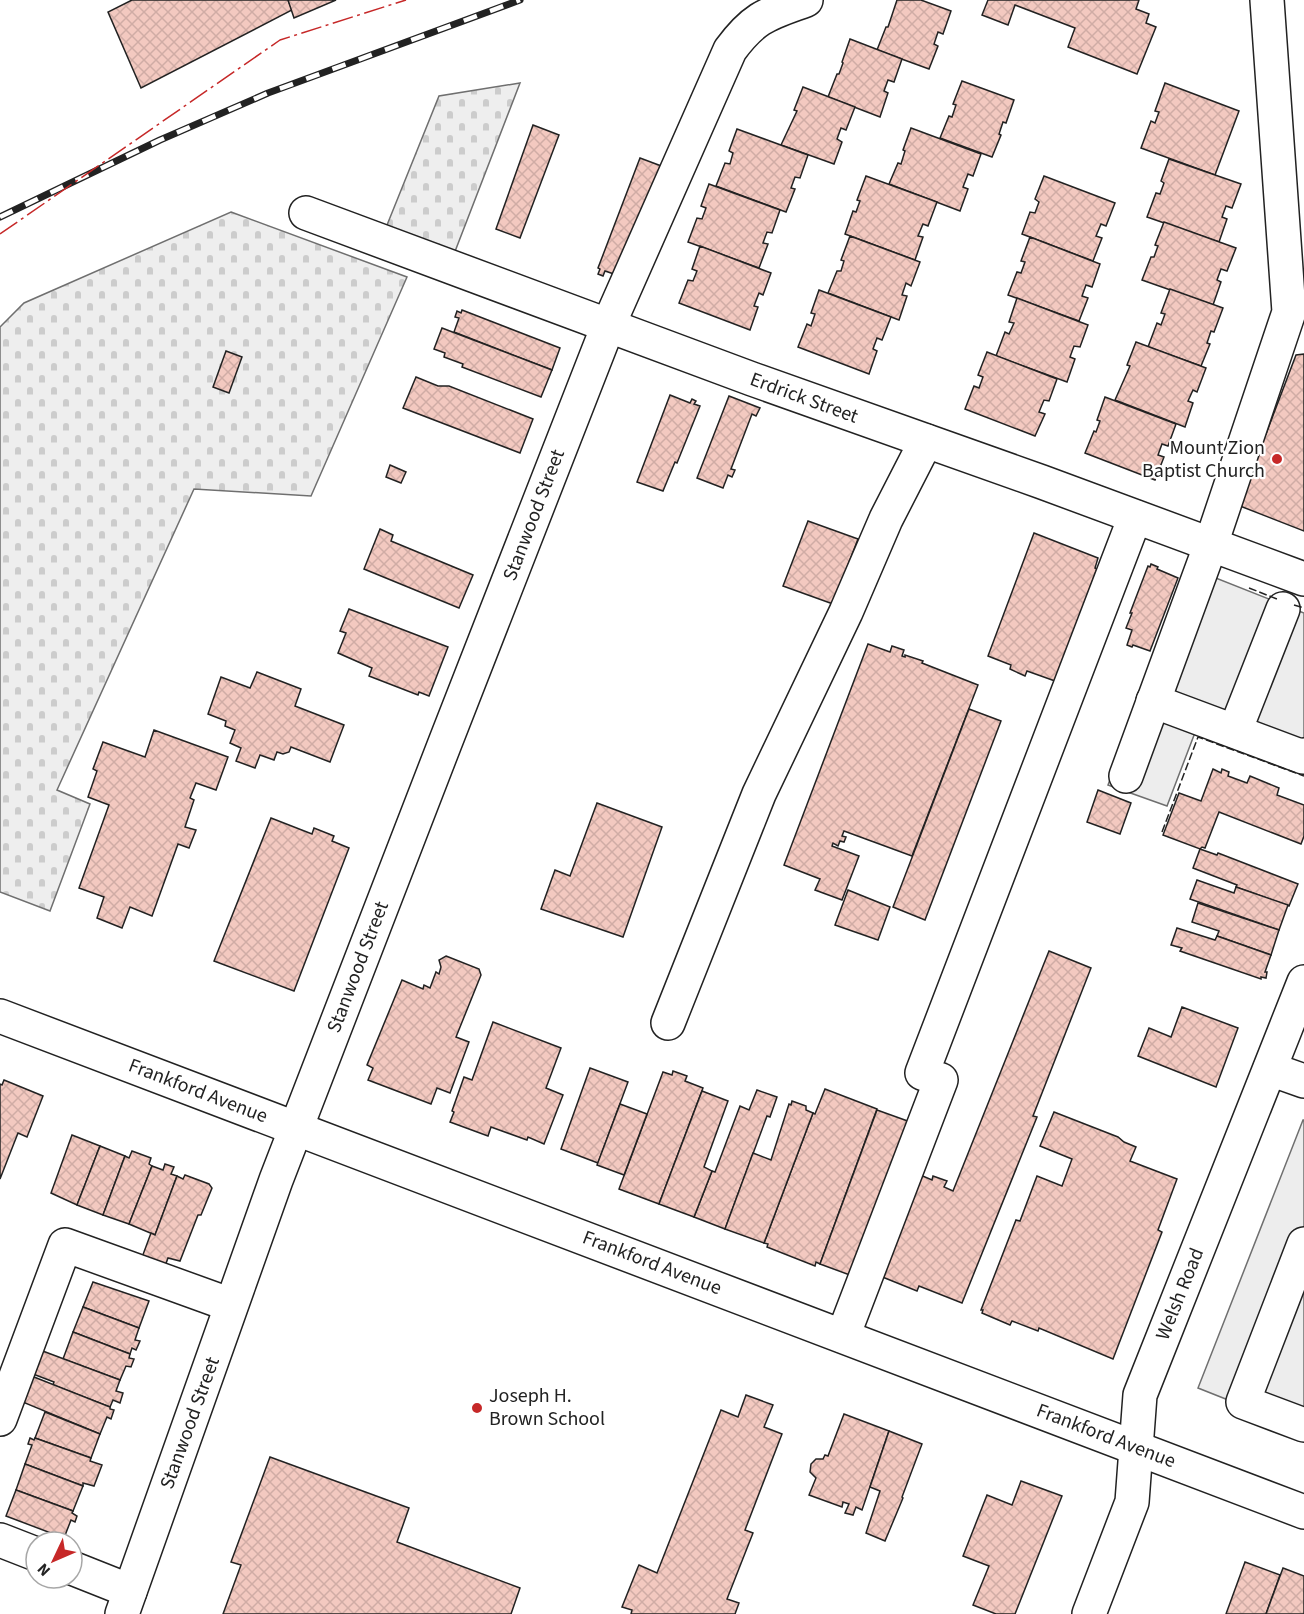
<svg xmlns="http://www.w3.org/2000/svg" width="1304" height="1614" font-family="'Source Sans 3',sans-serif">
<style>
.cemetery{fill:url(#cemetery-stones);stroke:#6f6f6f;stroke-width:1.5}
.parking{fill:#ededed;stroke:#6f6f6f;stroke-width:1.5}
.building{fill:url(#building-cross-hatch);stroke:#222;stroke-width:1.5}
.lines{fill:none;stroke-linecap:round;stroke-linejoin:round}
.minor-casing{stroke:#222;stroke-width:36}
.major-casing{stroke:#222;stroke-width:36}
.minor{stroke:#fff;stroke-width:33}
.major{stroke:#fff;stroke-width:33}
.rail-casing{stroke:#222;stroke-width:7}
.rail{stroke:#fff;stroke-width:4.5;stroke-dasharray:14;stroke-linecap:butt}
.fence{stroke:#222;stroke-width:1.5;stroke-dasharray:8 3;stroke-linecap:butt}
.power{stroke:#c62828;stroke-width:1.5;stroke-dasharray:21 4.5 3 4.5;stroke-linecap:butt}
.poi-dot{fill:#c62828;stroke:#fff;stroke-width:2}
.labels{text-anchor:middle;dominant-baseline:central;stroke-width:4.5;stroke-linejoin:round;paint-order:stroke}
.street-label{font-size:20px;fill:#222;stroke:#fff}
.poi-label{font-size:20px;fill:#222;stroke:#fff;text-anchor:end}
</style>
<defs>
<pattern id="cemetery-stones" width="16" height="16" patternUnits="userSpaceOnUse" patternTransform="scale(1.5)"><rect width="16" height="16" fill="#eee"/><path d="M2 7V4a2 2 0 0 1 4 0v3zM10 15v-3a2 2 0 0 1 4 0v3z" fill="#ccc"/></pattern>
<pattern id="building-cross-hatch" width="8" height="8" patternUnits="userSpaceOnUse" patternTransform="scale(1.5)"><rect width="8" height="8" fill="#f3c9c0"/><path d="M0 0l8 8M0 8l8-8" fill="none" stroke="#d0aca5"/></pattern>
</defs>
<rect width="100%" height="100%" fill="#fff"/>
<g class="cemetery">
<polygon points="520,83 454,254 385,230 439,96"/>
<polygon points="231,212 407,277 311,496 194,489 57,790 90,804 50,911 0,892 0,327 24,303"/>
</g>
<g class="parking">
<polygon points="1188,567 1304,613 1304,771 1196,730 1167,806 1108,785"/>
<polygon points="1303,1120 1304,1120 1304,1430 1198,1388"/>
</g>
<g class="building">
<polygon points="132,0 288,0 292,10 141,88 108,12"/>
<polygon points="288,0 336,0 294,18"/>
<polygon points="897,0 921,0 951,11 943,34 938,32 934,44 938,46 929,69 877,50 886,27 888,27"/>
<polygon points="988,0 1139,0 1136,9 1149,14 1146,23 1156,27 1137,74 1068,47 1075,28 1015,5 1008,25 982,15"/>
<polygon points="850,39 902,59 894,82 888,80 884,91 888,93 880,117 828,97 837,74 839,74 843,63 842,62"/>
<polygon points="962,81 1014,100 1006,123 1003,122 999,134 1001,135 992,157 940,138 949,116 952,117 956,105 953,104"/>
<polygon points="1165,83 1239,111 1215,175 1141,148 1151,121 1155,123 1159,112 1155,111"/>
<polygon points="803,87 855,107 846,130 841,128 837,139 842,142 834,164 781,145 797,111 794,110"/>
<polygon points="533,125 559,135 520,238 496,229"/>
<polygon points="911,128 981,154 973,176 968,174 963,187 968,189 960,211 889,184 898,163 901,164 905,151 903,150"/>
<polygon points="737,129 808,155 800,178 795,177 791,188 795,189 786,212 716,186 725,163 730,164 733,153 729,151"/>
<polygon points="640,158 664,167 623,277 605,271 603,276 598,274 600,269 598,268"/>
<polygon points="1169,159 1241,184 1232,208 1226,206 1222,217 1227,219 1219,242 1147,217 1156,193 1160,194 1164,183 1161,181"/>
<polygon points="866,176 937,202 928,226 923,224 918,236 923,237 915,260 845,234 853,211 856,212 860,201 857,200"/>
<polygon points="1044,176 1115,203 1106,226 1101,224 1096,236 1102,238 1093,261 1022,234 1030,212 1035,213 1039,202 1035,199"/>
<polygon points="709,184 780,210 772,233 767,232 763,243 768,244 759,268 688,242 697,218 702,219 706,208 701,206"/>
<polygon points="1164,222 1236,248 1227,271 1221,269 1217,280 1221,282 1213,305 1142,280 1151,257 1154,257 1158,246 1155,245"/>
<polygon points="850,236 920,262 911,286 906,283 902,295 907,296 899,320 828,293 837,271 841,271 844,261 841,260"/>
<polygon points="1030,237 1100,264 1092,287 1086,285 1082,296 1088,298 1079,321 1008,295 1017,272 1021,273 1025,262 1021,261"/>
<polygon points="700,246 771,273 763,295 759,293 754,306 758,307 750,330 679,303 688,280 693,281 697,271 692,269"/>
<polygon points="1170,289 1223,308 1214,332 1211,331 1207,343 1210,344 1201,366 1148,347 1157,323 1161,325 1165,314 1161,313"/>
<polygon points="819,290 891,317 882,340 877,338 873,349 877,351 869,374 798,347 807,324 811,326 815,314 811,313"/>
<polygon points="1017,298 1088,325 1080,347 1074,346 1070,357 1075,359 1067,382 996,356 1005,332 1009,334 1014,323 1009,322"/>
<polygon points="462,310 560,348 552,370 454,332 459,318 455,317 457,311 461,313"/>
<polygon points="442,328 552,370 541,397 462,367 463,364 444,357 445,353 434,349"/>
<polygon points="1136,342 1206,368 1197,392 1193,390 1188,401 1193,403 1185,427 1115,400 1130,366 1127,365"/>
<polygon points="226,351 242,357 229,393 213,387"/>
<polygon points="987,352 1057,379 1049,401 1044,400 1039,412 1045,414 1035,436 965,409 974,386 979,388 983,377 978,375"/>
<polygon points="1304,354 1304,531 1240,506 1260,432 1266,434 1296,355"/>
<polygon points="416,377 438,386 449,386 533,419 520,453 403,408"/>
<polygon points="670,395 690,403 692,399 696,401 694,404 700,406 677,463 675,462 663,491 637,482"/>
<polygon points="729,396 760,408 756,416 752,414 731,469 735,470 732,477 728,475 723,488 697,478"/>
<polygon points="1105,397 1176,424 1168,446 1162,444 1158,455 1164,457 1155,480 1085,453 1094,431 1096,432 1100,421 1097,420"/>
<polygon points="390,465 406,472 401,483 386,477"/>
<polygon points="808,521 858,539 833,604 783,586"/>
<polygon points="380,529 393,535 391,541 473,575 459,608 364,569"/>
<polygon points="1034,533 1098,558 1095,568 1097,569 1055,681 1027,671 1025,676 1010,669 1011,665 988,656"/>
<polygon points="1151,564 1158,567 1157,569 1178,578 1150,651 1133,645 1132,647 1127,645 1132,630 1126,628 1132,613 1130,613 1148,566 1150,567"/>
<polygon points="349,609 448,647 429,696 419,692 418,695 369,676 372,668 338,653 346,633 340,631"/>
<polygon points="868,644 890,652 892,646 904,650 902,656 905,657 905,655 923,661 922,663 978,685 912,856 844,831 842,836 846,837 844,842 840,841 838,846 833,843 832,846 859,856 842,900 815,890 820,879 784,865"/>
<polygon points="257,672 301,689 295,706 344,725 330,762 291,747 289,752 283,754 277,752 274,760 260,755 255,768 236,761 241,748 230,743 235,730 225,726 226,721 208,714 221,677 250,688"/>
<polygon points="969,709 1001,721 925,920 893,907"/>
<polygon points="154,730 228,757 216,790 196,783 190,798 194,800 185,827 196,830 189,848 178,844 152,916 130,907 122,928 97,918 104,897 79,888 109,805 88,797 97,771 93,769 103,742 145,757"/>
<polygon points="1213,769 1221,773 1222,769 1229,772 1228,776 1247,783 1250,776 1279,788 1277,795 1304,805 1304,836 1301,844 1219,812 1205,848 1202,847 1200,849 1163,835 1179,793 1201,801"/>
<polygon points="1098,790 1131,803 1120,834 1087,822"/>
<polygon points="597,803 662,827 623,937 541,909 555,870 570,876"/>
<polygon points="271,818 312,834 314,828 334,836 332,841 349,848 294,991 214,961"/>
<polygon points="1200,849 1217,855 1218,853 1298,884 1289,906 1236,887 1237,885 1193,868"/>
<polygon points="1197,880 1234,893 1236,887 1288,905 1279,930 1190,899"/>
<polygon points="848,890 890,907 878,940 835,925"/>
<polygon points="1198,903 1279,930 1271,955 1217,936 1219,931 1192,922"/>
<polygon points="1177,928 1215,940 1217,936 1271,955 1265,972 1267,972 1266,978 1261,977 1261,979 1180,951 1182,948 1171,945"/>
<polygon points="1049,951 1091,968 1033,1116 1037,1117 962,1303 919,1286 917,1291 880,1276 918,1174 932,1180 933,1176 947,1181 944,1187 953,1191"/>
<polygon points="446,956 479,969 481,975 456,1037 469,1042 450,1093 437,1088 431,1104 368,1080 373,1068 367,1065 402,980 423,989 424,985 430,988 436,972 439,974 441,967 439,960"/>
<polygon points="1182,1007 1238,1028 1216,1087 1138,1056 1149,1028 1171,1037"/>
<polygon points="493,1022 561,1048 546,1088 563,1095 544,1144 528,1137 527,1140 491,1127 488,1136 450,1122 454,1112 452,1111 464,1077 472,1080"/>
<polygon points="590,1068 628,1082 598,1163 561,1149"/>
<polygon points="673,1071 687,1076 685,1081 703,1088 659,1204 619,1189 663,1072 672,1075"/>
<polygon points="4,1080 43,1096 27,1137 18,1133 0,1179 0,1084 2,1085"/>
<polygon points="825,1089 877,1109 820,1264 816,1262 815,1266 767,1247 768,1244 764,1243 813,1113 815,1114"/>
<polygon points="757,1090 777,1097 770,1117 767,1116 725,1229 694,1217 712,1171 715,1172 740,1106 749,1110"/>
<polygon points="702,1091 728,1101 704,1167 712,1171 694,1217 659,1204"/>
<polygon points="792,1101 806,1106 806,1110 813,1113 764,1243 725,1229 753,1153 771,1160 789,1104 791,1105"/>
<polygon points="620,1104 647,1114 624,1175 597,1165"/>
<polygon points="877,1110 916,1124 858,1278 820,1264"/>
<polygon points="1054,1112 1118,1137 1124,1142 1136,1147 1130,1161 1177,1179 1158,1230 1162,1232 1113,1359 1039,1328 1038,1331 1012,1321 1010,1325 982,1313 983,1310 981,1310 1016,1220 1020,1221 1037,1176 1062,1186 1072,1159 1040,1146"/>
<polygon points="72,1135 100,1146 77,1205 51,1193"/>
<polygon points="100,1146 125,1156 103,1215 77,1205"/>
<polygon points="132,1151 151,1158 149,1164 152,1166 129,1224 103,1215 125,1156 129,1158"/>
<polygon points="165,1164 174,1167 171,1174 177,1176 155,1235 129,1224 152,1166 163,1170"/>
<polygon points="185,1175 209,1184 212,1188 201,1215 198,1215 180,1261 168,1258 164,1269 141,1260 151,1233 155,1235 177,1176 183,1179"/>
<polygon points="93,1282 149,1301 139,1328 83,1307"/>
<polygon points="83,1307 139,1328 135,1340 140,1341 136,1350 132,1348 130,1354 73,1332"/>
<polygon points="73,1332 130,1354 129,1358 134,1359 131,1367 126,1366 120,1380 63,1359"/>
<polygon points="40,1350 120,1380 116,1391 123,1393 120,1403 113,1400 110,1407 53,1385 54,1382 33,1374"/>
<polygon points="34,1377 110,1407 110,1409 114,1410 111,1419 107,1417 100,1434 25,1403 22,1399 30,1379"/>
<polygon points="746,1395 773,1405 764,1427 782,1434 745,1530 753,1533 727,1599 739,1603 735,1614 631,1614 632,1610 622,1607 638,1567 639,1565 657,1573 721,1410 738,1417"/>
<polygon points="45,1412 100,1434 91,1458 35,1438"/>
<polygon points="844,1414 889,1431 862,1510 856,1507 853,1515 845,1513 849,1504 843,1502 842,1507 809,1495 816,1478 810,1472 811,1464 816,1459 823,1459 825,1455 828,1456"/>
<polygon points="889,1431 922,1444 902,1497 903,1498 885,1541 866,1533 880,1491 870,1487"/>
<polygon points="30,1438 34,1440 35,1438 91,1458 90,1461 102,1465 94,1486 83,1483 83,1486 25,1464 32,1445 28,1444"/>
<polygon points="270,1457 409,1508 397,1542 520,1588 511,1614 223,1614 241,1565 231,1562"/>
<polygon points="25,1464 83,1486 73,1511 16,1490"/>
<polygon points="1021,1481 1062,1496 1015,1614 996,1614 973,1605 989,1566 963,1556 987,1495 1012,1505"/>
<polygon points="16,1490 73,1511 72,1513 77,1516 75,1522 71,1520 64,1538 6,1516"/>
<polygon points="1245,1562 1280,1575 1266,1614 1226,1614"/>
<polygon points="1283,1568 1304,1576 1304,1614 1266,1614"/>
</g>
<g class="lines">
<defs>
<g id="minor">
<polyline points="306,213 752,379 1042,482 1304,579"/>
<polyline points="1153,701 1303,757 1304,755"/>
<polyline points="1235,731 1283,609"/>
<polyline points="1126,776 1211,544 1289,312 1267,0"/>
<polyline points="668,1023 759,794 846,612 886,519 926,441"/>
<polyline points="1270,1069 1304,1081"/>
<polyline points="1304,1244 1243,1402 1304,1425"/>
<polyline points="843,1336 941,1080 922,1073 1135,517"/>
<polyline points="0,1419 65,1245 231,1305"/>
<polyline points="0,1540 36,1554"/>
<polyline points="72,1568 130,1591"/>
<path d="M122,1614L276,1180L445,743L608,326L730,50C755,16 768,14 806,0"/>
<polyline points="1089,1614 1132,1502 1140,1395 1304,982"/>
</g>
<polyline id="major" points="0,1016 1304,1512"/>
</defs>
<use href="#minor" class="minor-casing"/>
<use href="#major" class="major-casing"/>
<use href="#minor" class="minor"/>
<use href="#major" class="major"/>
<defs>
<polyline id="rail" points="0,217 160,140 268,93 520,0"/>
</defs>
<use href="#rail" class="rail-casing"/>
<use href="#rail" class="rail"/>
<g class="fence">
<polyline points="1249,588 1277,599"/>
<polyline points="1294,605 1304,608"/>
<polyline points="1162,832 1198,737 1304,776"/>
</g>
<polyline class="power" points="0,234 280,40 406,0"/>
</g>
<g class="poi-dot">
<circle cx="1277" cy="459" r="6"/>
<circle cx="477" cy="1408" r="6"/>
</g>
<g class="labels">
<g class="street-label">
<text transform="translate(804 398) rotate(20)">Erdrick Street</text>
<text transform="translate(534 515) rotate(-69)">Stanwood Street</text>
<text transform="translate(358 967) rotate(-69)">Stanwood Street</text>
<text transform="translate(198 1091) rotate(21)">Frankford Avenue</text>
<text transform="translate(652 1263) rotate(21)">Frankford Avenue</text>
<text transform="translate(1180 1294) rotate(-68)">Welsh Road</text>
<text transform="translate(190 1423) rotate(-70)">Stanwood Street</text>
<text transform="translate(1106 1436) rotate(21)">Frankford Avenue</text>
</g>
<g class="poi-label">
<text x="1265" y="448">Mount Zion<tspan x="1265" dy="23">Baptist Church</tspan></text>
<text x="489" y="1396" text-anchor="start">Joseph H.<tspan x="489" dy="23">Brown School</tspan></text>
</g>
</g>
<g transform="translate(54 1560) rotate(226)"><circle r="28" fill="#ffffff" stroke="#a7a7a7" stroke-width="1.5"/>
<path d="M0-4.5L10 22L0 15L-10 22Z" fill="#c62828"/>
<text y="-9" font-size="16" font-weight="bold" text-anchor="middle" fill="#222222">N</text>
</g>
</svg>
